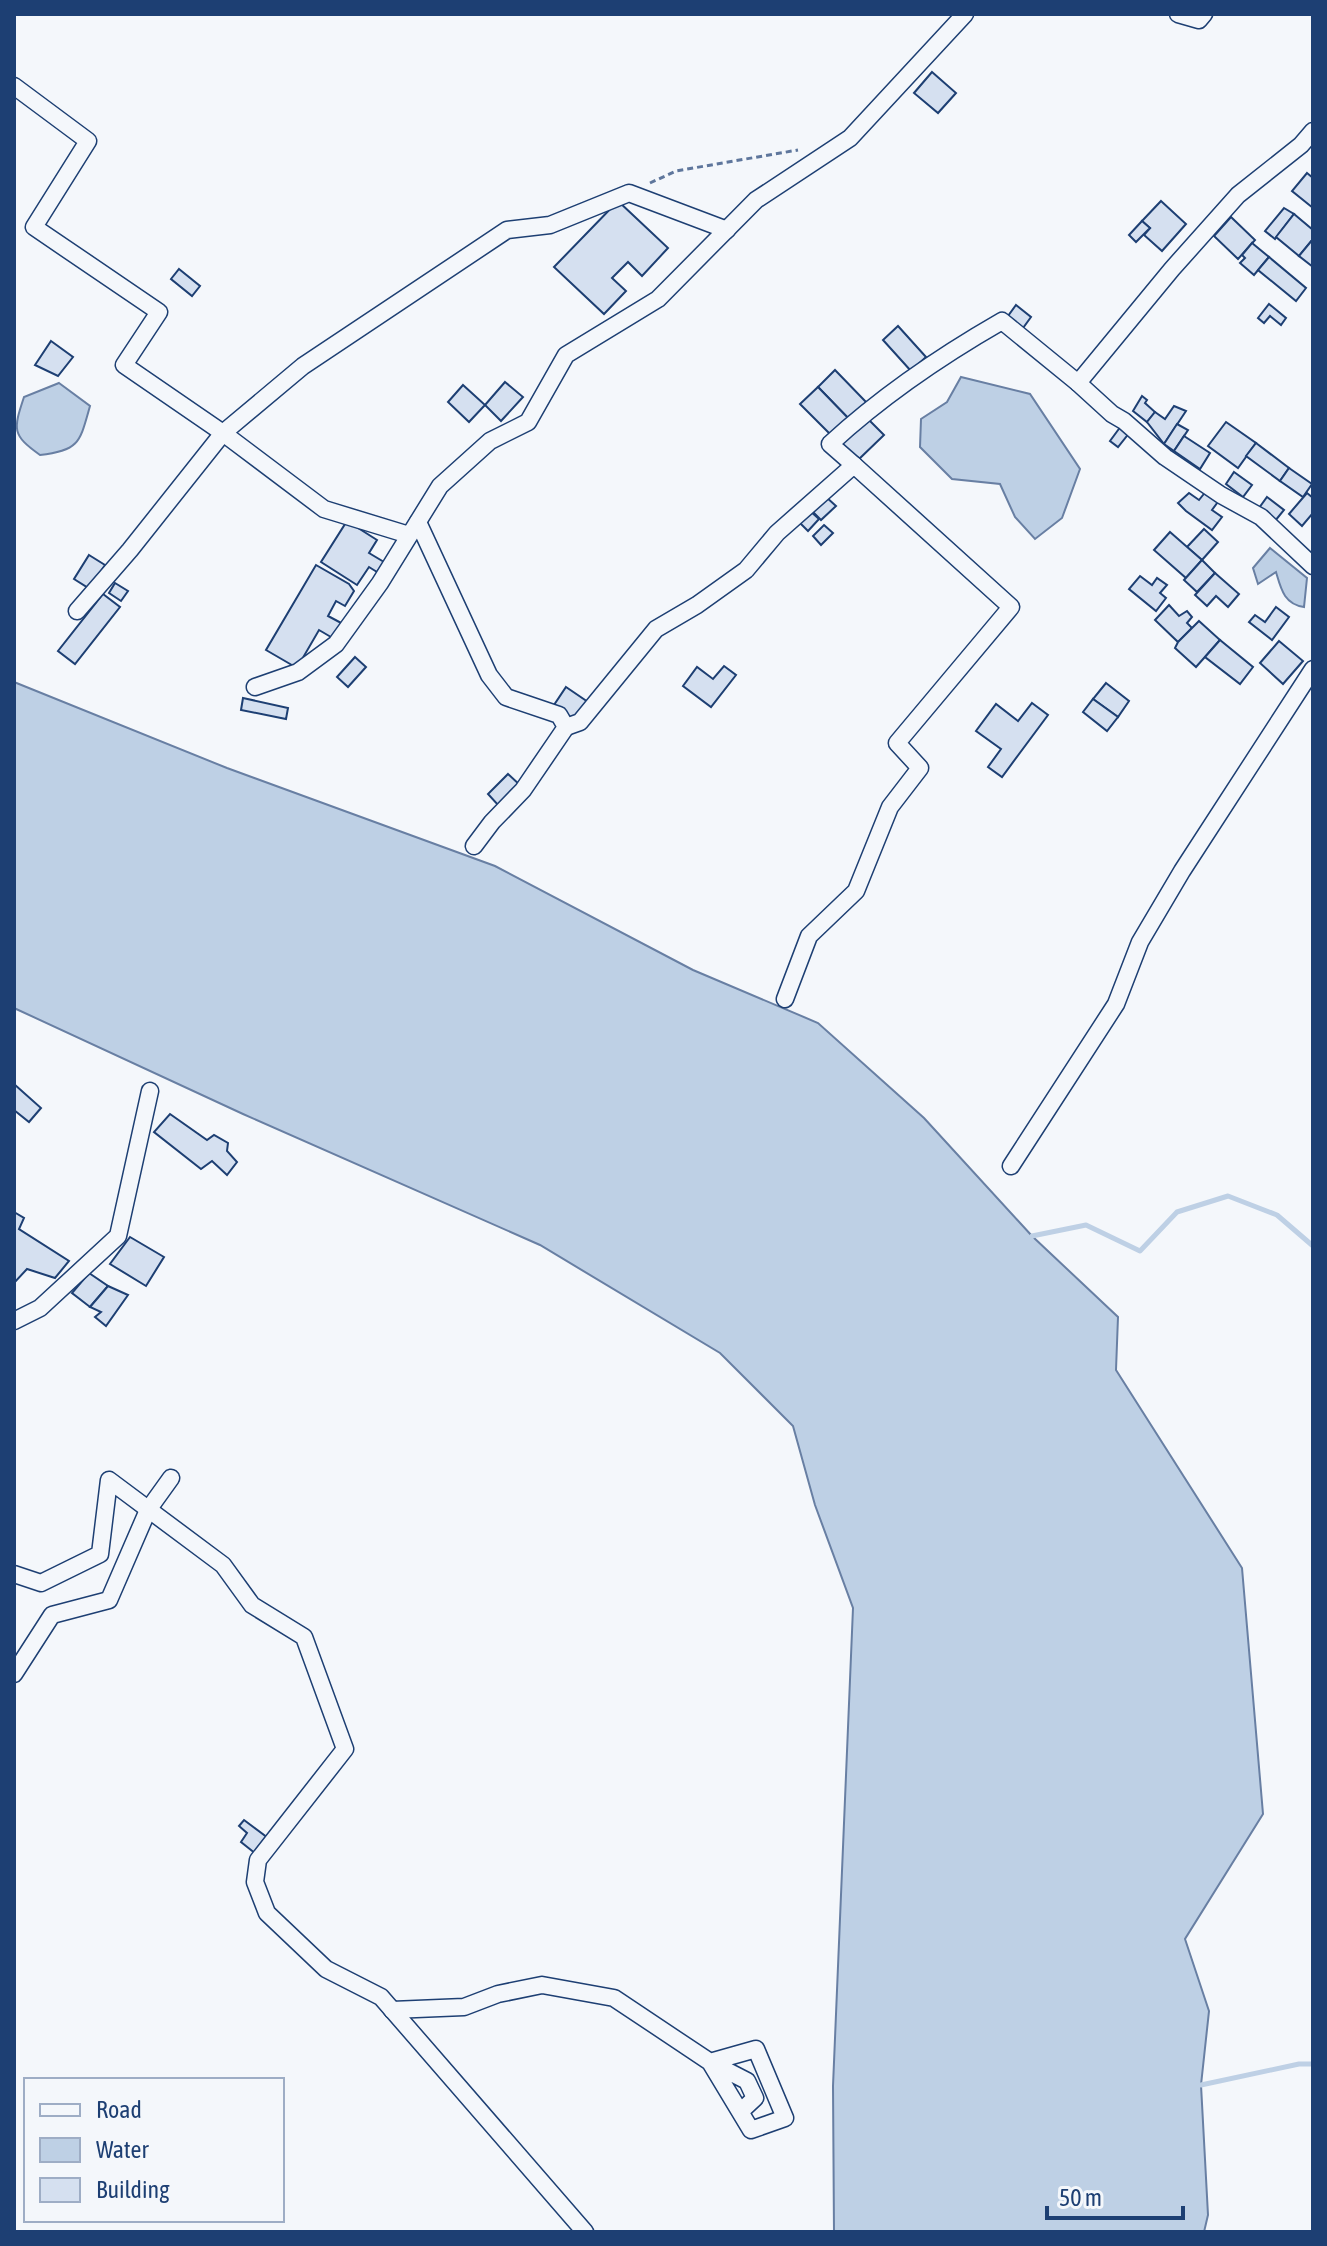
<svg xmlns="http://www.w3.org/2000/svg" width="1327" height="2246" font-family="'Asap Condensed',sans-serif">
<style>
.water{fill:#bed0e5;stroke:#687fa3;stroke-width:2}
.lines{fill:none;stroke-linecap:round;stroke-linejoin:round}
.stream{stroke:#bed0e5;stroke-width:5}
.building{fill:#d5e0f0;stroke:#1d3f73;stroke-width:2}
.street-casing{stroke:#1d3f73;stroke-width:19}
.path{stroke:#5e769c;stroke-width:3;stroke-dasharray:6 4;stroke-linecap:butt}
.street{stroke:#f4f7fb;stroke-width:16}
</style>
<rect width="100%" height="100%" fill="#f4f7fb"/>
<g class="water">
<polygon points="961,377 1030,394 1080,469 1062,518 1035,539 1015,517 1000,484 952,479 920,447 921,419 947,402"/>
<path d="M59,383L90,406C80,441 80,451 40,455C12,435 13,430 24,397Z"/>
<path d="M1270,548L1307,578L1304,607C1284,604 1281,589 1276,572L1258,584L1253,568Z"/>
<polygon points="14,682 227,768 495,866 693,970 818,1023 924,1118 1032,1236 1118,1317 1116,1370 1242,1568 1263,1814 1185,1939 1209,2011 1201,2085 1208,2215 1204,2232 834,2232 833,2086 853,1608 815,1505 793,1426 720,1353 540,1245 243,1114 14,1008"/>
</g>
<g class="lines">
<g class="stream">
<polyline points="1030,1240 1032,1236 1086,1225 1140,1251 1177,1212 1228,1196 1277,1215 1313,1246"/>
<polyline points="1201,2085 1299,2064 1313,2064"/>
</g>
</g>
<g class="building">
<polygon points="932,72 956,93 938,113 914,93"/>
<polygon points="1307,173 1313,178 1313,208 1292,191"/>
<polygon points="618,201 668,248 642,276 628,262 612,278 626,291 604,314 554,267"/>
<polygon points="1161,201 1186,224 1162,251 1144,235 1150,228 1142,221"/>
<polygon points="1284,208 1294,214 1275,239 1265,231"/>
<polygon points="1294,214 1313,230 1313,239 1299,256 1276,237"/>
<polygon points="1231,217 1255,240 1238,259 1214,236"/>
<polygon points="1142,221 1150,228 1136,242 1129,235"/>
<polygon points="1313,239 1313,267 1299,256"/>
<polygon points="1252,243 1269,257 1254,275 1240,263 1245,258 1242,255"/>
<polygon points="1269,257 1306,288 1296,301 1258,270"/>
<polygon points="179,269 200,286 192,296 171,279"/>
<polygon points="1269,304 1286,318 1281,325 1270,316 1264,323 1258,318"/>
<polygon points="1016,305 1031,317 1023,328 1008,316"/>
<polygon points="898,326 926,357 911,371 883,340"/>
<polygon points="51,341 73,357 58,376 35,365"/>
<polygon points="835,370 867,403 850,420 818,387"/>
<polygon points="505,382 523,397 501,421 485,405"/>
<polygon points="463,385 485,405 469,422 448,402"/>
<polygon points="818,387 850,420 833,437 800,404"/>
<polygon points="1142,396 1147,400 1145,403 1155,412 1147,422 1133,411"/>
<polygon points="1174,406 1186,411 1164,444 1147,422 1155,412 1165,419"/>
<polygon points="866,417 884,435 857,461 839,443"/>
<polygon points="1226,422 1256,443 1238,468 1208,446"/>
<polygon points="1177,424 1188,430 1174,451 1164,444"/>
<polygon points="1121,426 1130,432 1118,447 1110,441"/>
<polygon points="1184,436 1210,453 1200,469 1174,451"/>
<polygon points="1256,443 1289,468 1280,481 1246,456"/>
<polygon points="1289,468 1312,484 1303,497 1280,481"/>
<polygon points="1234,472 1252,485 1243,497 1226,484"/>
<polygon points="1207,490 1220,499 1212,510 1222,517 1212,530 1186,511 1178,503 1189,493 1199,500"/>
<polygon points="1307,493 1313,498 1313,513 1302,526 1289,514"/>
<polygon points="825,496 836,506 821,520 811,510"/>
<polygon points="1267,497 1284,510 1275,521 1259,508"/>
<polygon points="809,510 819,519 808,531 798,521"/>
<polygon points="347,521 377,540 369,553 384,562 377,572 369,567 357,585 321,562"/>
<polygon points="824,525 833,533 821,545 813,536"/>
<polygon points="1204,529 1218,542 1202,560 1187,547"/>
<polygon points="1170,532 1202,560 1186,578 1154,550"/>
<polygon points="89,555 105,565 90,589 74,579"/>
<polygon points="1202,560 1215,573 1197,592 1184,580"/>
<polygon points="316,565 349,584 354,591 345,606 336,601 328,616 345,625 336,640 319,630 297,668 266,650"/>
<polygon points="1215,573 1239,594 1228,607 1216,596 1207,606 1195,595"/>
<polygon points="1140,576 1152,585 1157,578 1167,585 1160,593 1166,598 1156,611 1129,589"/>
<polygon points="115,583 128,591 121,601 109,593"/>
<polygon points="103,594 120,607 75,664 58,651"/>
<polygon points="1169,605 1179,616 1187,611 1192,617 1187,623 1192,628 1178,642 1155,620"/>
<polygon points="1276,607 1289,617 1272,640 1249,622 1255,615 1265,622"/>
<polygon points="1199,621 1220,640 1196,667 1175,648 1178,642"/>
<polygon points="1220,640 1253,667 1240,684 1205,657"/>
<polygon points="1279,641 1303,661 1283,684 1260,663"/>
<polygon points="355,657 366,667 348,687 337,677"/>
<polygon points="724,666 736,675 711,707 683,686 697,667 713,679"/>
<polygon points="1106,683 1129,701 1118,717 1093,699"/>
<polygon points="566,687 588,702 574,722 552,708"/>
<polygon points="243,698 288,708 286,719 241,710"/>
<polygon points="1093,699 1118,717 1107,731 1083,712"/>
<polygon points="1032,703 1048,715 1002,777 988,767 1001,749 976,731 996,704 1018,721"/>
<polygon points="508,774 522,787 498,805 488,794"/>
<polygon points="14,1084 41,1108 29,1122 14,1110"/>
<polygon points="170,1114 207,1140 214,1135 228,1143 227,1151 237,1162 227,1175 212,1161 201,1169 154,1132"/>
<polygon points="14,1212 24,1218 19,1229 69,1261 55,1278 27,1269 14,1283"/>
<polygon points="130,1237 164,1257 146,1286 110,1264"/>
<polygon points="89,1273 108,1286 90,1307 72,1293"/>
<polygon points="108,1286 128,1295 106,1326 95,1317 101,1312 90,1307"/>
<polygon points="244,1820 268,1838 256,1854 241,1842 247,1833 239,1826"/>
</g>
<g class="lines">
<defs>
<g id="street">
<polyline points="1178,14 1199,20 1204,14"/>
<polyline points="14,86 88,141 34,227 159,312 124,365 223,433 324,509 409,535"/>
<polyline points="1078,383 1112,414 1124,421 1165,457 1221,495 1261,517 1313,566"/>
<path d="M854,465L830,444C882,396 941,356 1002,321L1078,383L1172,269L1238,195L1301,145L1313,131"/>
<polyline points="418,522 489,675 506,697 559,715 566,727 523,790 492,822 474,846"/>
<polyline points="77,611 130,550 223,433 303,366 507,230 550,225 629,193 727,230"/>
<polyline points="255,687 298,672 336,644 380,583 440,486 490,441 528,422 566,355 658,299 756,200 850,138 965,14"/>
<polyline points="566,727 580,722 656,629 697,605 746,570 777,533 854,465 1011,607 897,743 920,768 890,807 856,891 809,936 785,999"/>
<polyline points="1011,1166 1116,1004 1140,942 1182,871 1313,669"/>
<polyline points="14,1321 40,1308 118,1236 150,1091"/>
<polyline points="14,1574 41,1583 100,1554 109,1480 223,1565 252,1605 304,1637 345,1749 258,1860 255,1882 267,1913 326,1969 381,1997 585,2232"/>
<polyline points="14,1674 52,1615 109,1600 148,1510 171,1478"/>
<polyline points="392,2010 464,2007 498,1994 542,1985 614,1998 710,2062 751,2130 785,2118 756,2049 710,2062 747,2081 755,2098 740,2112"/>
</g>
</defs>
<use href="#street" class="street-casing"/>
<polyline class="path" points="650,183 676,171 798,150"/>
<use href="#street" class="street"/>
</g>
<rect width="1327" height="2246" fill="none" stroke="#1d3f73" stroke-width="32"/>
<rect x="24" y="2078" width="260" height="144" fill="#f4f7fb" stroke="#9eadc5" stroke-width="2"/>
<rect x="40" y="2104" width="40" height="12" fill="#f4f7fb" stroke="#9eadc5" stroke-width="2"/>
<text x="96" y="2118" font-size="24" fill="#1d3f73">Road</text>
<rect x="40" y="2138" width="40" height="24" fill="#bed0e5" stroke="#9eadc5" stroke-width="2"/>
<text x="96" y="2158" font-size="24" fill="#1d3f73">Water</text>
<rect x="40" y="2178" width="40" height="24" fill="#d5e0f0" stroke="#9eadc5" stroke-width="2"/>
<text x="96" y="2198" font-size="24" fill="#1d3f73">Building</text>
<path d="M1047 2206v12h136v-12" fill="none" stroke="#1d3f73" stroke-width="4"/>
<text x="1059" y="2206" font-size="24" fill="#1d3f73" stroke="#f4f7fb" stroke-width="6" paint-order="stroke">50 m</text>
</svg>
